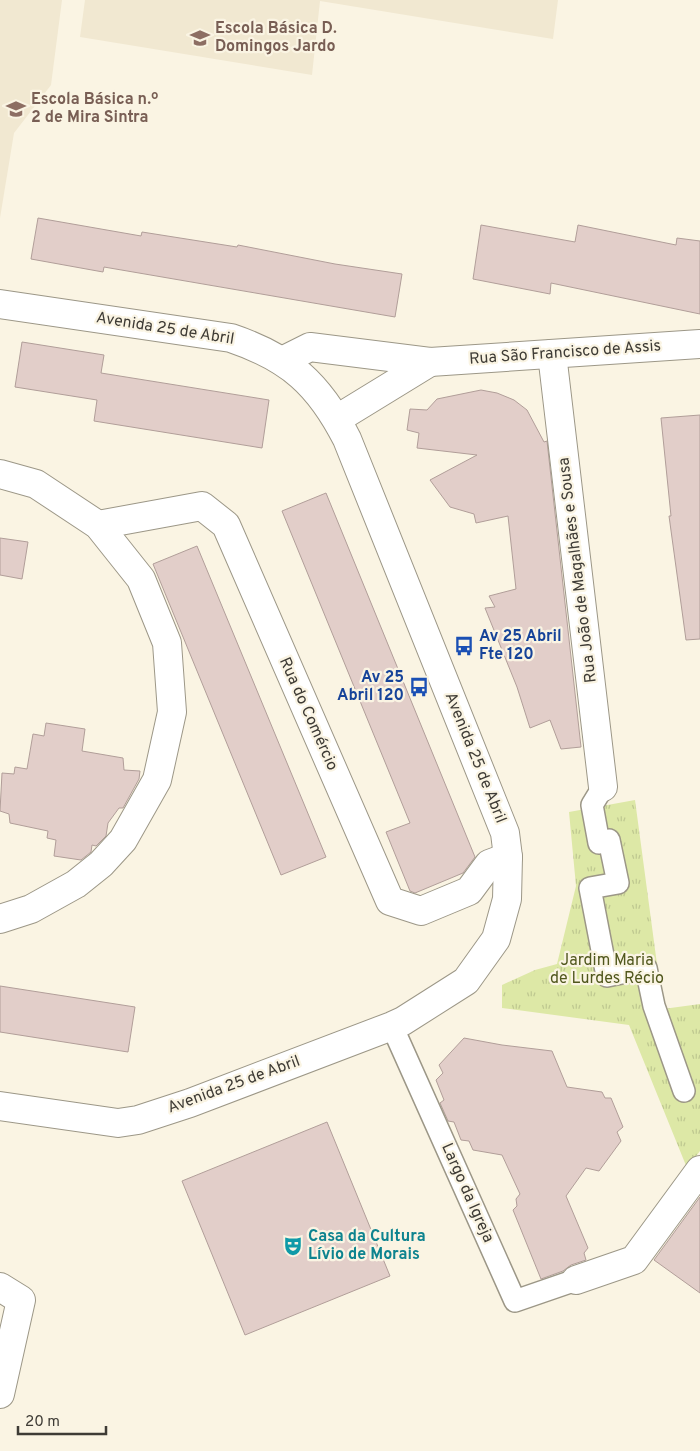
<svg xmlns="http://www.w3.org/2000/svg" width="700" height="1451" font-family="Overpass,sans-serif">
<style>
.built{fill:#f1e8d1}
.park{fill:url(#park-tufts)}
.building{fill:#e2cec9;stroke:#b19e99}
.lines{fill:none;stroke-linecap:round;stroke-linejoin:round}
.pedestrian-casing{stroke:#9c9787;stroke-width:24}
.minor-casing{stroke:#9c9787;stroke-width:30}
.tertiary-casing{stroke:#9c9787;stroke-width:30}
.pedestrian{stroke:#fff;stroke-width:21}
.minor{stroke:#fff;stroke-width:28}
.tertiary{stroke:#fff;stroke-width:28}
.labels{text-anchor:middle;dominant-baseline:central;stroke-width:4.5;stroke-linejoin:round;paint-order:stroke}
.education-label{font-size:16px;font-weight:bold;fill:#785e54;stroke:#faf4e3;text-anchor:start}
.street-label{font-size:16px;fill:#3e3b35;stroke:#faf4e3}
.transit-label{font-size:16px;font-weight:bold;fill:#164399;stroke:#faf4e3;text-anchor:start}
.park-label{font-size:16px;fill:#50571d;stroke:#faf4e3}
.culture-label{font-size:16px;font-weight:bold;fill:#0d838f;stroke:#faf4e3;text-anchor:start}
</style>
<defs>
<pattern id="park-tufts" width="24" height="20" patternUnits="userSpaceOnUse" patternTransform="scale(1.25)"><rect width="24" height="20" fill="#dde8a6"/><path d="M3 7l-1-3M5 7V3M7 7l1-3M15 17l-1-3M17 17v-4M19 17l1-3" fill="none" stroke="#bfc890"/></pattern>
</defs>
<rect width="100%" height="100%" fill="#faf4e3"/>
<g class="built">
<polygon points="0,0 62,0 51,85 14,133 0,218"/>
<polygon points="85,0 558,0 553,39 320,1 312,75 80,37"/>
</g>
<polygon class="park" points="635,800 663,1009 700,1004 700,1151 687,1168 629,1025 502,1008 502,985 535,970 557,964 576,886 569,812"/>
<g class="building">
<polygon points="38,218 141,236 142,232 237,247 238,245 335,264 402,274 395,317 104,267 103,272 31,259"/>
<polygon points="481,225 575,242 578,225 676,245 677,238 700,241 700,314 551,283 550,294 473,279"/>
<polygon points="22,342 104,355 101,373 269,400 262,448 94,421 97,400 15,387"/>
<polygon points="481,390 497,393 514,400 527,410 544,442 547,441 581,747 561,749 550,720 530,728 517,687 485,608 495,607 489,596 516,589 508,516 476,523 474,514 450,507 430,480 477,455 417,448 419,433 407,430 410,409 427,410 437,399"/>
<polygon points="700,415 700,639 686,640 669,516 671,516 661,418"/>
<polygon points="326,493 475,857 463,873 415,893 410,891 386,832 410,823 282,511"/>
<polygon points="0,538 28,542 22,579 0,575"/>
<polygon points="197,546 326,857 281,875 153,564"/>
<polygon points="46,723 85,729 82,751 123,758 124,770 140,771 139,779 123,808 119,808 108,823 106,836 96,846 92,845 91,852 81,860 54,856 56,840 47,838 48,831 10,823 9,814 0,811 2,773 14,774 15,767 27,769 33,734 44,736"/>
<polygon points="0,986 135,1007 128,1052 0,1032"/>
<polygon points="464,1038 502,1045 552,1051 567,1087 602,1092 605,1098 611,1098 623,1127 617,1132 621,1141 599,1171 586,1168 566,1196 588,1248 584,1253 586,1260 571,1265 563,1271 541,1279 513,1210 517,1206 516,1199 520,1194 502,1155 473,1150 469,1141 461,1140 454,1122 448,1121 440,1103 444,1100 436,1080 443,1073 439,1065"/>
<polygon points="327,1122 390,1276 245,1335 182,1181"/>
<polygon points="700,1197 700,1293 654,1260"/>
</g>
<g class="lines">
<defs>
<g id="pedestrian">
<polyline points="603,787 592,805 599,843 609,840 618,883 590,888 607,976 646,968 654,1006 684,1091"/>
<polyline points="392,1026 515,1301 576,1280"/>
</g>
<g id="minor">
<polyline points="552,354 603,787"/>
<polyline points="282,361 310,347 430,362 700,344"/>
<polyline points="337,419 430,362"/>
<polyline points="0,474 36,484 98,525 141,579 167,643 172,712 157,780 123,840 101,864 76,884 31,909 0,919"/>
<polyline points="98,525 202,506 226,525 390,901 421,911 469,891 489,864 508,857"/>
<polyline points="576,1280 634,1260 700,1170"/>
<polyline points="0,1287 21,1300 0,1394"/>
</g>
<path id="tertiary" d="M0,304L231,338C290,358 319,384 347,439L505,833L508,857L507,899L496,939L466,981L403,1021L392,1026L190,1103L138,1120L118,1123L0,1106"/>
</defs>
<use href="#pedestrian" class="pedestrian-casing"/>
<use href="#minor" class="minor-casing"/>
<use href="#tertiary" class="tertiary-casing"/>
<use href="#pedestrian" class="pedestrian"/>
<use href="#minor" class="minor"/>
<use href="#tertiary" class="tertiary"/>
</g>
<defs>
<symbol id="school-bare" viewBox="-9 -9 18 18"><path d="M0-5L7-2L0 1L-7-2ZM-4 1L0 2.5L4 1V4Q0 6-4 4Z" fill="#8d6e63" stroke="#faf4e3" stroke-width="2.5" paint-order="stroke"/></symbol>
<symbol id="bus-bare" viewBox="-9 -9 18 18"><path d="M-5-6H5V4H4V6H2V4H-2V6H-4V4H-5ZM-3.5-4V0h7V-4ZM-3.5 1.2v1.5H-2V1.2ZM2 1.2v1.5H3.5V1.2Z" fill="#1a4fb4" stroke="#faf4e3" stroke-width="2.5" paint-order="stroke"/></symbol>
<symbol id="theatre-bare" viewBox="-9 -9 18 18"><path d="M-5-5.5Q0-4 5-5.5V0Q5 5 0 6Q-5 5-5 0ZM-3.3-2.5H-1v1.5H-3.3ZM1-2.5H3.3v1.5H1ZM-2.8 1Q0 5.5 2.8 1Z" fill="#0f9aa8" stroke="#faf4e3" stroke-width="2.5" paint-order="stroke"/></symbol>
</defs>
<g fill-rule="evenodd">
<use href="#school-bare" x="186" y="24" width="28" height="28"/>
<use href="#school-bare" x="2" y="95" width="28" height="28"/>
<use href="#bus-bare" x="450" y="632" width="28" height="28"/>
<use href="#bus-bare" x="405" y="673" width="28" height="28"/>
<use href="#theatre-bare" x="279" y="1232" width="28" height="28"/>
</g>
<g class="labels">
<g class="education-label">
<text x="215" y="29">Escola Básica D.<tspan x="215" dy="18">Domingos Jardo</tspan></text>
<text x="31" y="100">Escola Básica n.º<tspan x="31" dy="18">2 de Mira Sintra</tspan></text>
</g>
<g class="street-label">
<text transform="translate(165 329) rotate(9)">Avenida 25 de Abril</text>
<text transform="translate(565 353) rotate(-4)">Rua São Francisco de Assis</text>
<text transform="translate(578 570) rotate(-97)">Rua João de Magalhães e Sousa</text>
<text transform="translate(308 714) rotate(66)">Rua do Comércio</text>
<text transform="translate(475 758) rotate(68)">Avenida 25 de Abril</text>
<text transform="translate(234 1085) rotate(-20)">Avenida 25 de Abril</text>
<text transform="translate(467 1193) rotate(66)">Largo da Igreja</text>
</g>
<g class="transit-label">
<text x="479" y="637">Av 25 Abril<tspan x="479" dy="18">Fte 120</tspan></text>
<text x="404" y="678" text-anchor="end">Av 25<tspan x="404" dy="18">Abril 120</tspan></text>
</g>
<g class="park-label">
<text x="607" y="961">Jardim Maria<tspan x="607" dy="18">de Lurdes Récio</tspan></text>
</g>
<g class="culture-label">
<text x="308" y="1237">Casa da Cultura<tspan x="308" dy="18">Lívio de Morais</tspan></text>
</g>
</g>
<path d="M18 1426v8h88v-8" fill="none" stroke="#3e3b35" stroke-width="2.5"/>
<text x="25" y="1426" font-size="15" fill="#3e3b35" stroke="#faf4e3" stroke-width="4" paint-order="stroke">20 m</text>
</svg>
